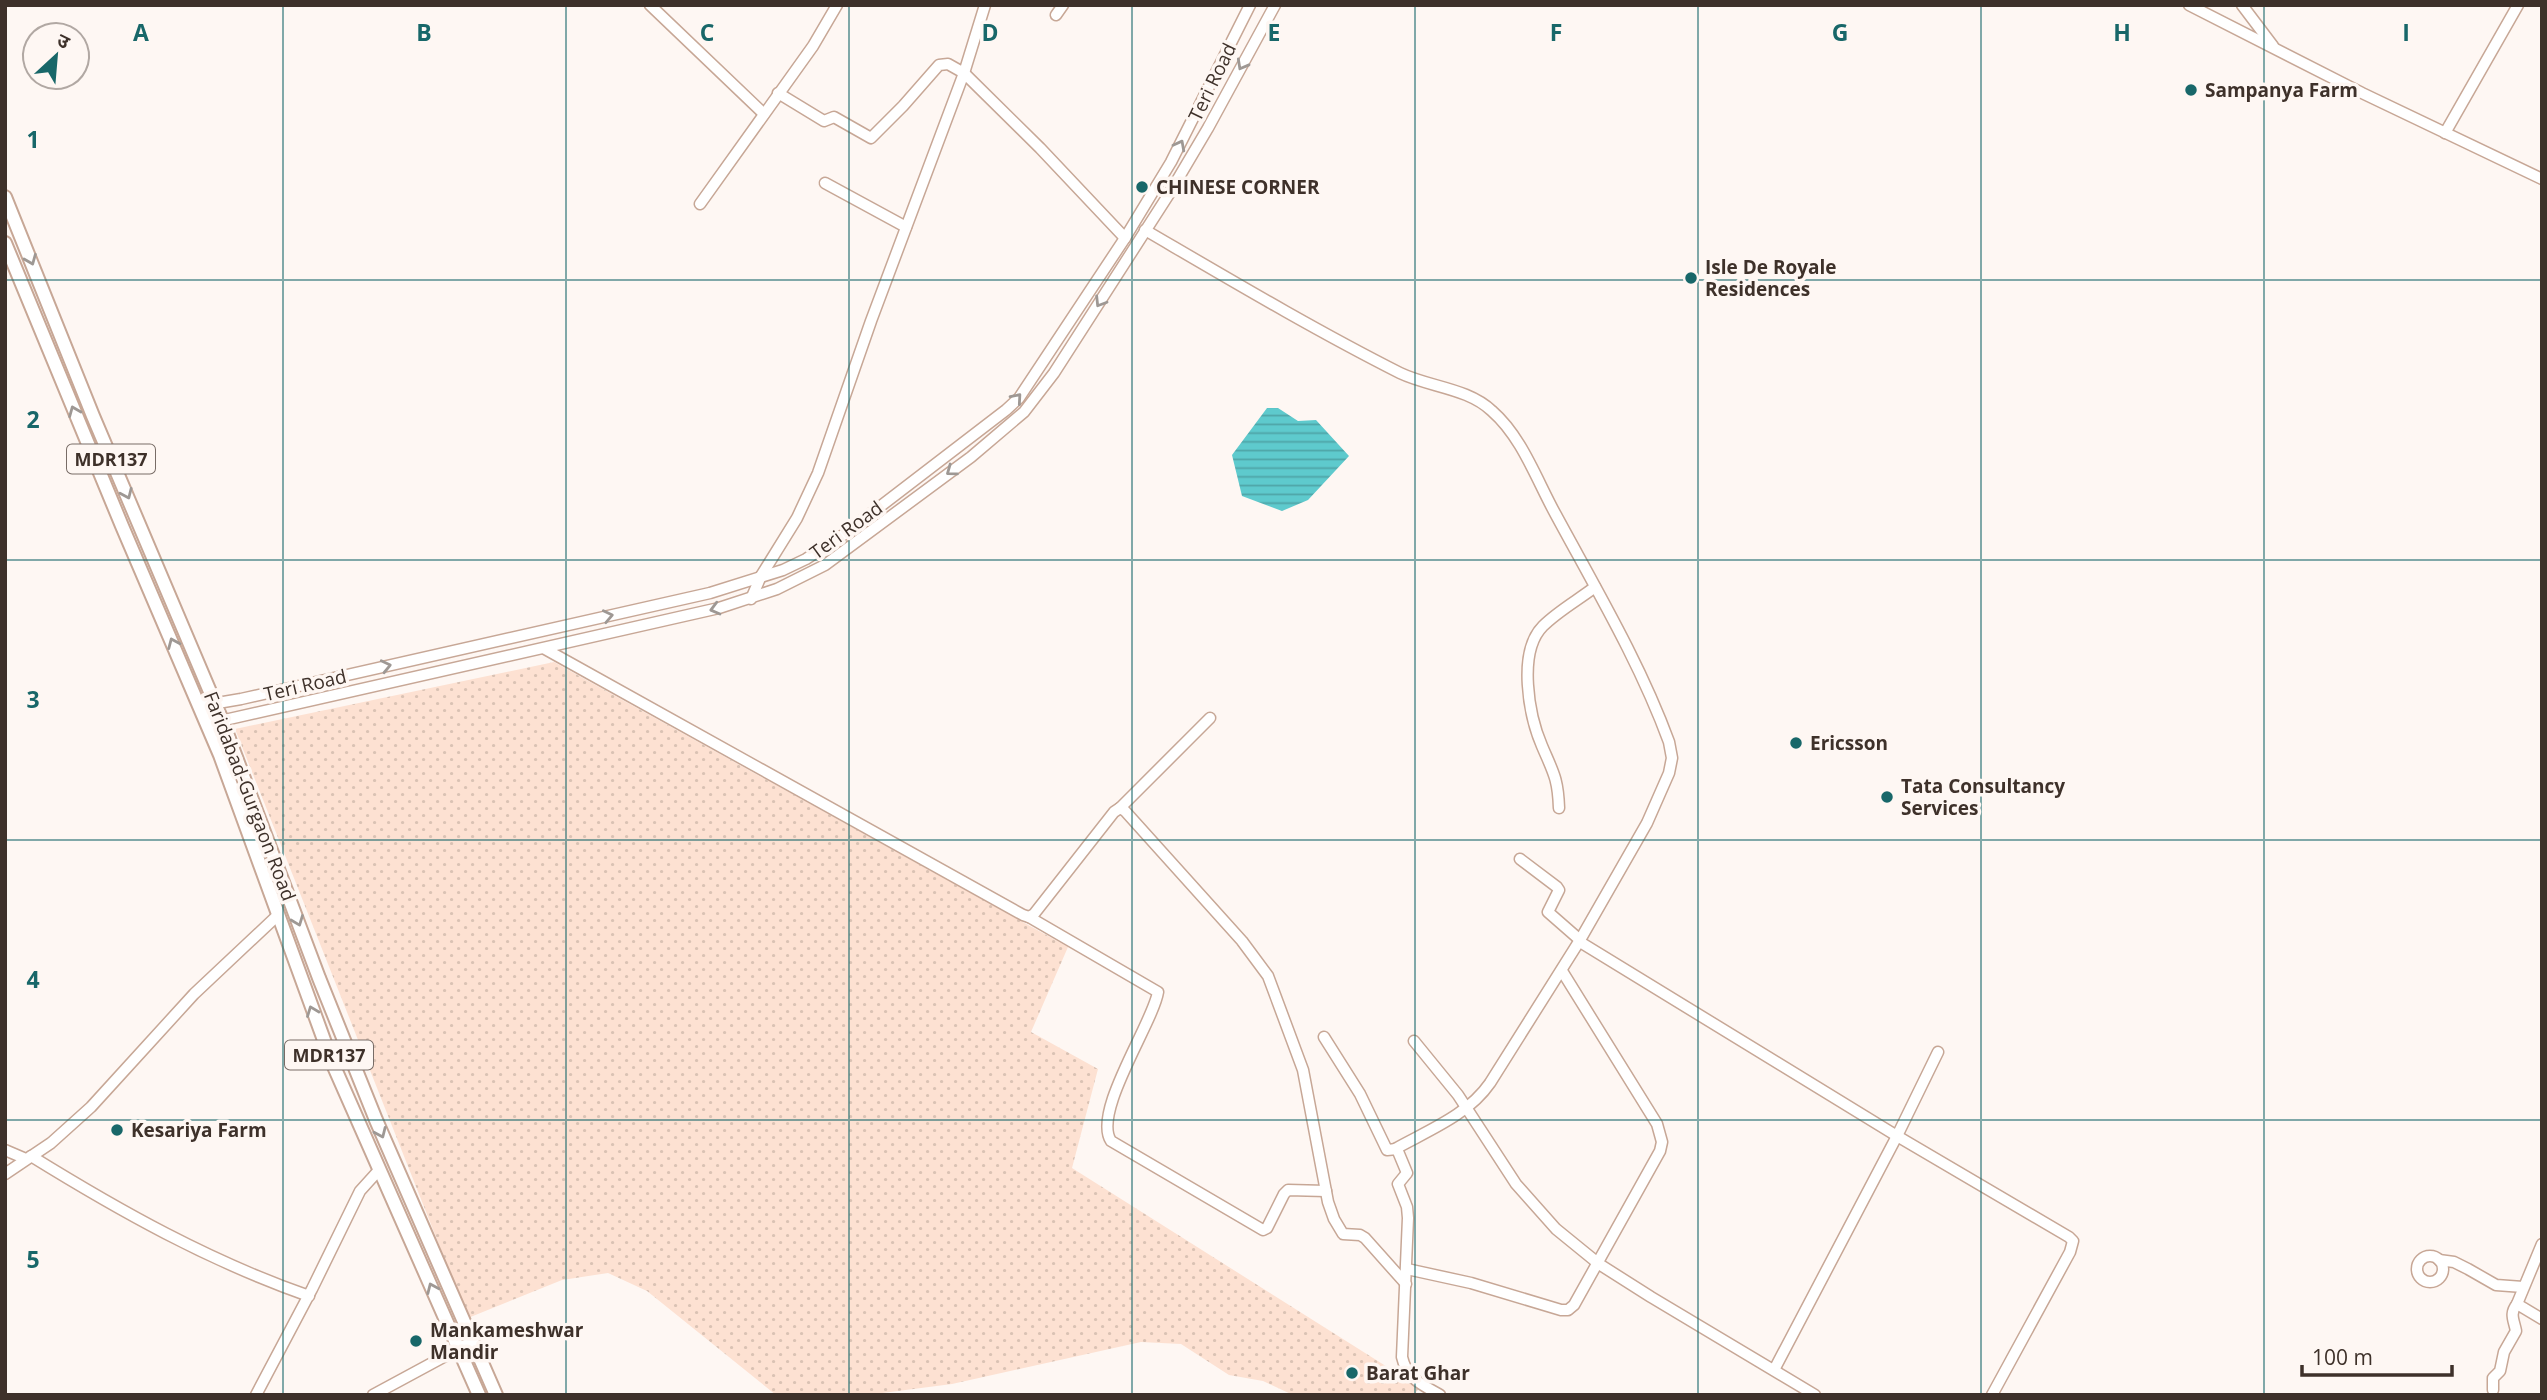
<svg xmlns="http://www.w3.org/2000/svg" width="2547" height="1400" font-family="'Open Sans','Noto Sans Devanagari',sans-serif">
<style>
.grass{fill:url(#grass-dots)}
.water{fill:url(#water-rules)}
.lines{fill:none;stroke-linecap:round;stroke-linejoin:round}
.minor-casing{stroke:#c7a796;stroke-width:13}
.major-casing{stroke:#c7a796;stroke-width:16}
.minor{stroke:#fff;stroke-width:10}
.major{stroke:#fff;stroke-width:12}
.oneway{stroke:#9e9894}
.grid{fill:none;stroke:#186769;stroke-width:2;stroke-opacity:0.55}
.poi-dot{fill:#186769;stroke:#fef7f3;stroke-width:2.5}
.labels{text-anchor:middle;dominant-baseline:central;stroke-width:7;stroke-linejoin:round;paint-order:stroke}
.shield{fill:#fef7f3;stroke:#786c66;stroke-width:2}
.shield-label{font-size:18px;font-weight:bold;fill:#3e312a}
.street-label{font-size:19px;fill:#3e312a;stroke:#fef7f3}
.poi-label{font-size:19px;font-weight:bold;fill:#3e312a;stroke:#fef7f3;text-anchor:start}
.grid-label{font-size:23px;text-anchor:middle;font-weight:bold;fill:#186769;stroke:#fef7f3;stroke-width:7;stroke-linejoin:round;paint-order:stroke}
</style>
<defs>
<pattern id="grass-dots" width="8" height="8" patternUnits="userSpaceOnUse" patternTransform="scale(1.75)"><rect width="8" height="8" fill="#fde1d2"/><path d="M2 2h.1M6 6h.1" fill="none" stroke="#dac2b4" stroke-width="1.8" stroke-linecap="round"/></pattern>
<pattern id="water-rules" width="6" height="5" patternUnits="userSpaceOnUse" patternTransform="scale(1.75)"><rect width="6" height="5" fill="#5ecacd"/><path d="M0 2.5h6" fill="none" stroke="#4fa5a7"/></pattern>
</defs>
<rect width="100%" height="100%" fill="#fef7f3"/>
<polygon class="grass" points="554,662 1068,947 1031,1032 1098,1069 1072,1168 1419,1387 1415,1395 1293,1395 1263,1381 1229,1375 1181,1344 1141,1342 952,1384 867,1395 776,1395 647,1291 608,1273 562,1280 468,1318 235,729"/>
<polygon class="water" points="1267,408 1278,408 1298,421 1316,420 1349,456 1308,500 1282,511 1242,496 1232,455"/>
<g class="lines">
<defs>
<g id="minor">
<polyline points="650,5 764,114"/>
<polyline points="2189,5 2362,93 2542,179"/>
<polyline points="2242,5 2273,46"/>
<polyline points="1056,15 1063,5"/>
<polyline points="778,93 824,121 834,117 871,138 903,106 939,65 948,64 964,73 1040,148 1125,238"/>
<polyline points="2445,133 2518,5"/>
<polyline points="825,183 906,227"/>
<polyline points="700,204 813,46 837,5"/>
<path d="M1145,230C1229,279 1313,329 1400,373C1429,387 1468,388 1492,411C1522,437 1537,481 1556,515C1596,589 1640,663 1669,742L1672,758L1669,773L1647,823L1580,940L1490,1083C1468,1115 1429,1130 1395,1149"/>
<polyline points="751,599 761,576 797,518 818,473 871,321 964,73 985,5"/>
<polyline points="545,649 1023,915 1029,917 1034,914 1114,812 1120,808 1125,811 1242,941 1268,976 1303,1070 1328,1202 1334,1219 1343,1234 1360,1235 1365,1238 1406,1284"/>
<polyline points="200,706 241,699 710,593 783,570 806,559 843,535 1006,410 1019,398 1125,238 1171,162 1250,5"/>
<polyline points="207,724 719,608 777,589 825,565 971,457 1024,412 1054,373 1169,194 1208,128 1275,5"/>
<polyline points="1120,808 1210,718"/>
<path d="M1559,808C1558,778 1553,772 1542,746C1529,716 1517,652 1543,626C1558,611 1578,600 1595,587"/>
<polyline points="1520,859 1557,887 1559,890 1548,912 1580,940"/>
<path d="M1029,917L1158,992C1153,1023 1092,1112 1111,1141L1263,1230L1267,1228L1284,1194L1288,1190L1326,1191"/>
<polyline points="1580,942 1897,1136 2069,1237 2073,1241 2070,1252 1992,1395"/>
<path d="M1324,1037L1360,1094L1387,1150L1397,1149L1407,1173L1398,1184L1407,1207L1408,1218L1402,1357C1407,1379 1421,1384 1440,1395"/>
<polyline points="1414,1041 1458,1095 1516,1184 1556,1229 1599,1264 1651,1297 1815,1395"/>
<polyline points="5,1150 26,1159"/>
<path d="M31,1156C120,1211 209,1261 309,1296"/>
<polyline points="5,1174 51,1143 91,1107 194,994 278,915"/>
<polyline points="2542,1244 2517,1304 2542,1319"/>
<circle cx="2430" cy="1269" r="13"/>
<polyline points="2439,1260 2454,1262 2468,1269 2496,1285 2523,1287"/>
<polyline points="1407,1269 1471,1283 1561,1310 1568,1310 1574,1305 1660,1151 1662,1142 1657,1124 1562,971"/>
<polyline points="1774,1370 1897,1136 1938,1052"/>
<path d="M2493,1390V1378L2500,1371L2504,1352L2516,1331C2514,1320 2509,1314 2517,1304"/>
<polyline points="256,1395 312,1289 360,1191 379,1170"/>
<polyline points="373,1395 473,1341"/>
</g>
<g id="major">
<polyline points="5,197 93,416 222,720 319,978 376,1120 496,1395"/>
<polyline points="5,243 122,526 220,755 332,1062 479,1395"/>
</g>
</defs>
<use href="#minor" class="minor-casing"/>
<use href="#major" class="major-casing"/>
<use href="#minor" class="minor"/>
<use href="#major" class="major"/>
</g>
<defs><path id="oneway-chevron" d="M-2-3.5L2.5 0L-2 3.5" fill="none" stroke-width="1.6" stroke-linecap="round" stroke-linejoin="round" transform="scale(1.75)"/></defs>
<g class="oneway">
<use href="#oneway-chevron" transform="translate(1242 65) rotate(119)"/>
<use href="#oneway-chevron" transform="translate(1180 145) rotate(-62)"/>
<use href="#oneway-chevron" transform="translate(31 260) rotate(68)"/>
<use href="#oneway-chevron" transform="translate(1100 302) rotate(122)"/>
<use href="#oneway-chevron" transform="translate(1017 398) rotate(-49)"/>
<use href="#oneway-chevron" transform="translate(74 411) rotate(-112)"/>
<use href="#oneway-chevron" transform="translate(951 471) rotate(144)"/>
<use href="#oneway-chevron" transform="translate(127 494) rotate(66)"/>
<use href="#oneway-chevron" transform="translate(715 609) rotate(165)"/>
<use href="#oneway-chevron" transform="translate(608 616) rotate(-12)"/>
<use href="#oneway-chevron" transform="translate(173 643) rotate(-113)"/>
<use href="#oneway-chevron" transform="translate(386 666) rotate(-13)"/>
<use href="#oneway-chevron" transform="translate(298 921) rotate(69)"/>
<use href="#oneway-chevron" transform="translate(312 1011) rotate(-111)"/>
<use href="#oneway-chevron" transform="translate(381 1133) rotate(66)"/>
<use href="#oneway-chevron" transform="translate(432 1288) rotate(-114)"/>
</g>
<path class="grid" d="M283,5V1395M566,5V1395M849,5V1395M1132,5V1395M1415,5V1395M1698,5V1395M1981,5V1395M2264,5V1395M5,280H2542M5,560H2542M5,840H2542M5,1120H2542"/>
<g class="poi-dot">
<circle cx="2191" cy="90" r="7"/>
<circle cx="1142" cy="187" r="7"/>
<circle cx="1691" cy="278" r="7"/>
<circle cx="1796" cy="743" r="7"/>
<circle cx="1887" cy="797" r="7"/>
<circle cx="117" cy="1130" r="7"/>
<circle cx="416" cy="1341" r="7"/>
<circle cx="1352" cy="1373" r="7"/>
</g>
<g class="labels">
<g class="shield">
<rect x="67" y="444.5" width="88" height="29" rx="5"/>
<rect x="285" y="1040.5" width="88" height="29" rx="5"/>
</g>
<g class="shield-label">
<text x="111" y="459">MDR137</text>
<text x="329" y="1055">MDR137</text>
</g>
<g class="street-label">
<text transform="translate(1212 82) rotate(-64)">Teri Road</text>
<text transform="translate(846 530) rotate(-36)">Teri Road</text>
<text transform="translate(305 685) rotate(-13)">Teri Road</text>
<text transform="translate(250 796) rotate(69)">Faridabad-Gurgaon Road</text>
</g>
<g class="poi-label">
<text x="2205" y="90">Sampanya Farm</text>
<text x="1156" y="187">CHINESE CORNER</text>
<text x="1705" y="267">Isle De Royale<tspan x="1705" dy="22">Residences</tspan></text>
<text x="1810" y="743">Ericsson</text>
<text x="1901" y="786">Tata Consultancy<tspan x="1901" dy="22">Services</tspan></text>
<text x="131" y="1130">Kesariya Farm</text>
<text x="430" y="1330">Mankameshwar<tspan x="430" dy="22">Mandir</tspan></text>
<text x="1366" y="1373">Barat Ghar</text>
</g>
</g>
<g class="grid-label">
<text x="141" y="41">A</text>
<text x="424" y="41">B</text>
<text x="707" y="41">C</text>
<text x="990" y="41">D</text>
<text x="1274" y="41">E</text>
<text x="1556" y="41">F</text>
<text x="1840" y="41">G</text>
<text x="2122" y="41">H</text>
<text x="2406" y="41">I</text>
<text x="33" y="148">1</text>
<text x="33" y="428">2</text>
<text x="33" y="708">3</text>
<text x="33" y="988">4</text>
<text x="33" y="1268">5</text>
</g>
<rect width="2547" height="1400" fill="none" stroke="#3e312a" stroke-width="14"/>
<g transform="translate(56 56) rotate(26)"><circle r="33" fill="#fef7f3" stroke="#b1a8a3" stroke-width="2"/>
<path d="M0-5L12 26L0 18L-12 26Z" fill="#186769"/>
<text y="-10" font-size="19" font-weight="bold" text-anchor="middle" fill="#3e312a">उ</text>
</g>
<path d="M2302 1365v10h150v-10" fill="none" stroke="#3e312a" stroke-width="3.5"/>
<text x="2312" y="1365" font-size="21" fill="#3e312a" stroke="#fef7f3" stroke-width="5" paint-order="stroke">100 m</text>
</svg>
